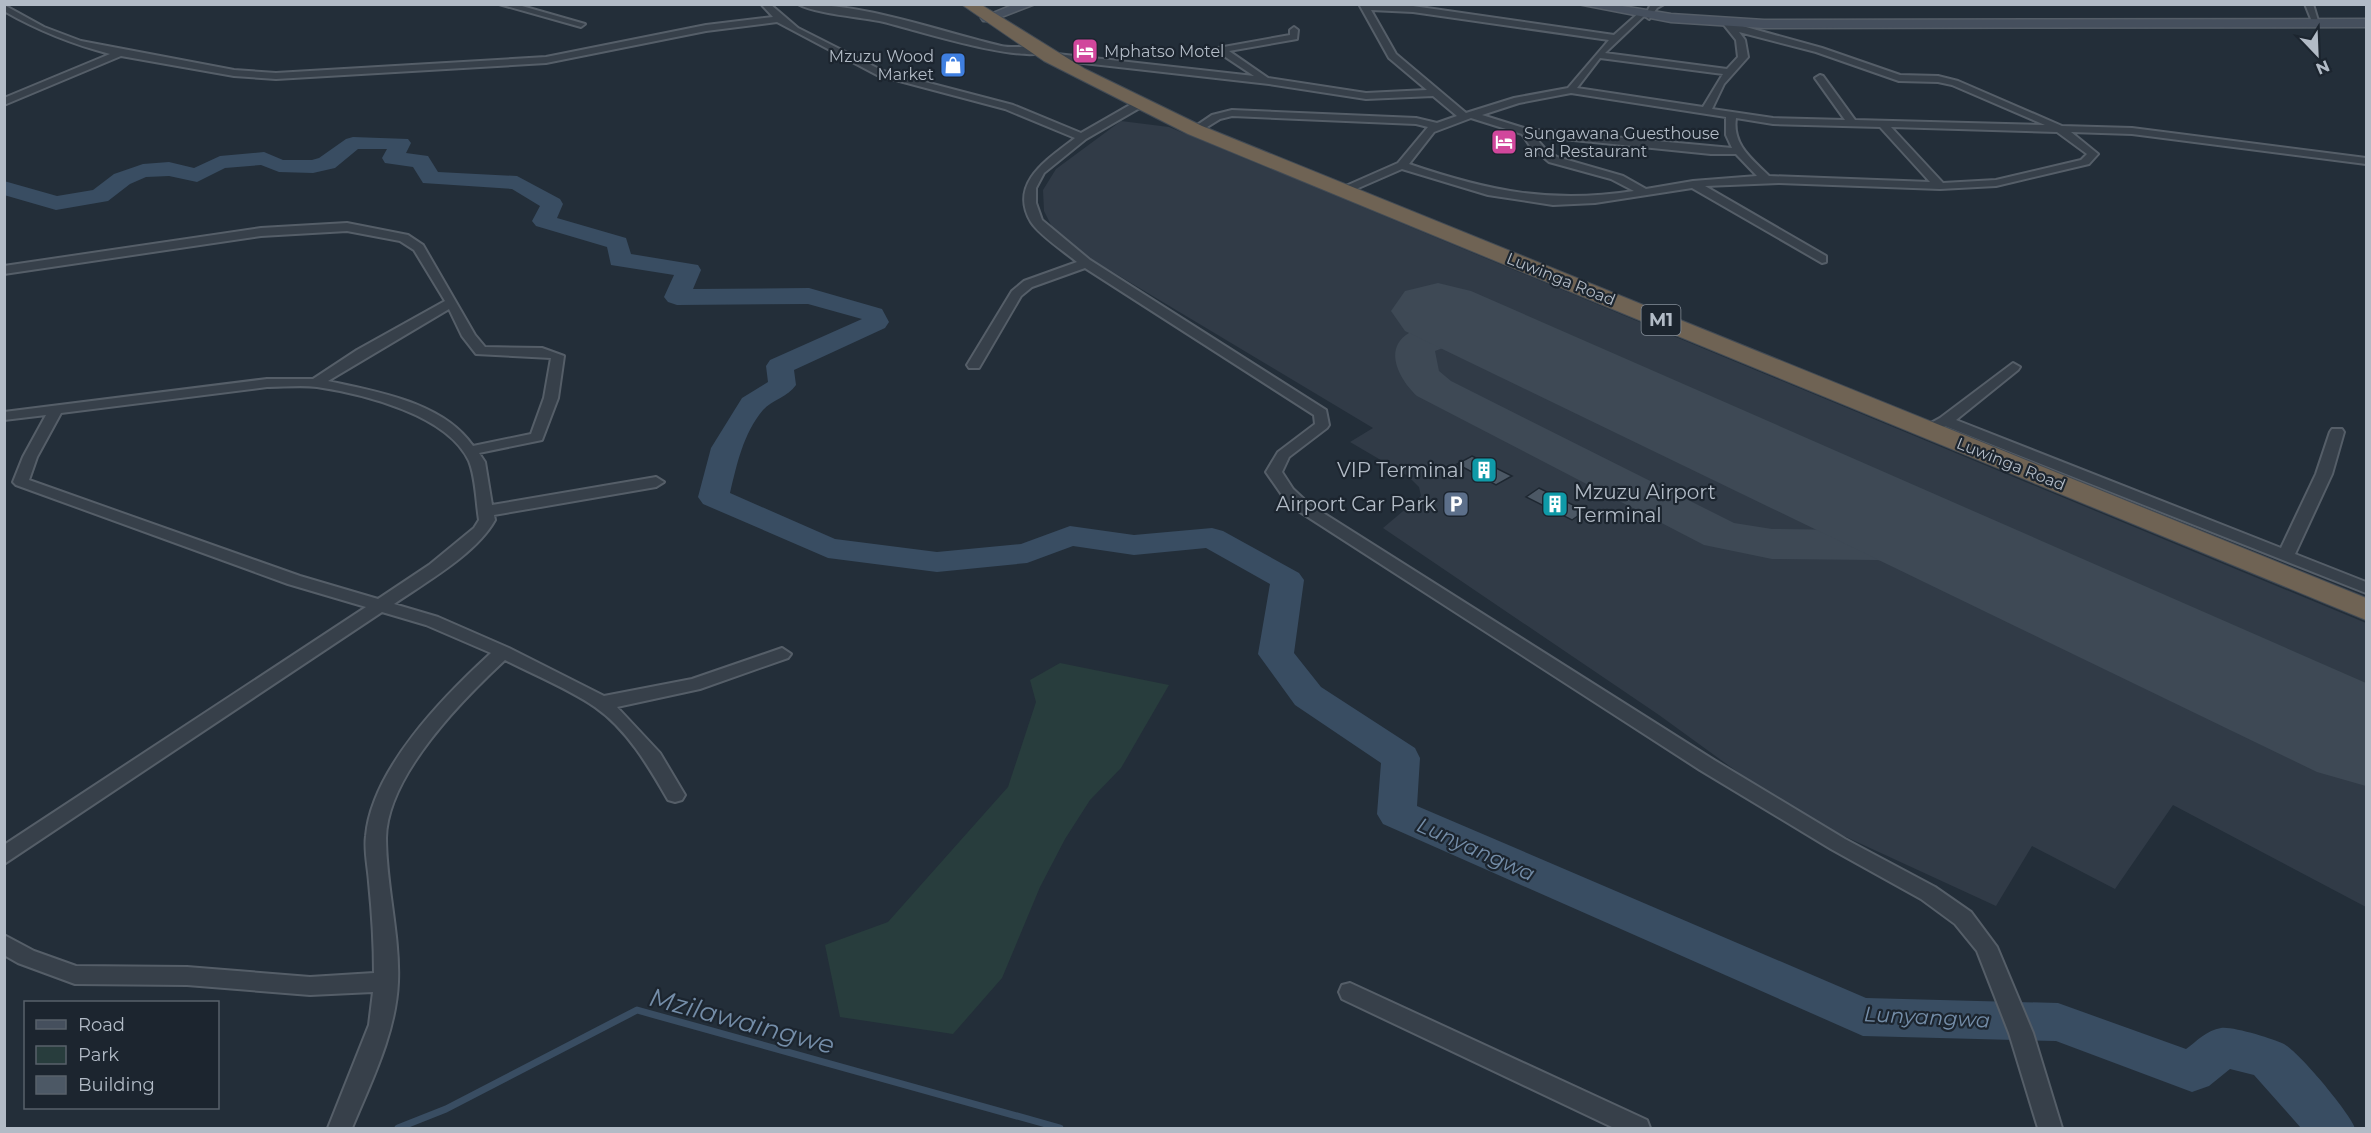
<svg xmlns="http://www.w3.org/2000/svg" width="2371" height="1133" font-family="Montserrat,sans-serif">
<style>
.airport{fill:#313b47}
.green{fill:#283d3d}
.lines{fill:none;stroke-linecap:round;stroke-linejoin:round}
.stream{stroke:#394d62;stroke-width:7}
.river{fill:#394d62;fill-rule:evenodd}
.taxiway{fill:#3e4955;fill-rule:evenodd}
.runway{fill:#3e4955;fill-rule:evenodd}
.building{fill:#4c5865;stroke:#1e2731;stroke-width:1.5}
.street-casing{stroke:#555e68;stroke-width:4}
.secondary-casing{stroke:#555e68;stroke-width:3}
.highway-casing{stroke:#424b55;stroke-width:2}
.street{fill:#37404a;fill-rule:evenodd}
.secondary{fill:#454f5d;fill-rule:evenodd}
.highway{fill:#6f6354;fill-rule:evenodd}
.labels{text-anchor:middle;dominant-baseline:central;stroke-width:4.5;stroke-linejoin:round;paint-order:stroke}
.far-poi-label{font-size:16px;fill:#b2bbc6;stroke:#1c252f;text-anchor:start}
.far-street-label{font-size:16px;fill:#b2bbc6;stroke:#1c252f}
.shield{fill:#1c252f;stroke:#858e99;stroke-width:1.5}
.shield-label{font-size:18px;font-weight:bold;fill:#b2bbc6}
.poi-label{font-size:20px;fill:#b2bbc6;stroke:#1c252f;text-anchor:end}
.water-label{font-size:21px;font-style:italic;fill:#748da8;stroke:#1c252f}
.near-water-label{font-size:26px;font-style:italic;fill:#748da8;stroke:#1c252f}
</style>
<rect width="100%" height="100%" fill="#232e39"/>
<polygon class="airport" points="1121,121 1169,127 2366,623 2366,907 2173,805 2115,889 2032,846 1996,906 1794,813 1659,715 1383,528 1421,496 1419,487 1408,476 1350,442 1373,428 1081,253 1052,227 1044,211 1043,190 1056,169"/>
<polygon class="green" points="1060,663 1169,685 1121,768 1090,800 1065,839 1040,887 1002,978 953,1034 840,1017 825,945 888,922 1008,787 1036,702 1030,680"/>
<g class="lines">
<polyline class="stream" points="398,1128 446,1109 637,1010 1060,1128"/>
<path class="river" d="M353,137L408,139L411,143L406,153L428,156L438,172L517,176L560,199L563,204L557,218L626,238L631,254L698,265L701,270L693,289L809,288L882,309L889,322L885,328L794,370L796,385C788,397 772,400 763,410C743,434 737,464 730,493L835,539L937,552L1021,544L1070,526L1134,535L1212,528L1223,531L1299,573L1304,580L1294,653L1321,687L1415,748L1420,758L1417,806L1866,998L2058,1003L2186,1049C2197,1041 2207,1030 2221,1028C2232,1026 2274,1039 2284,1044C2299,1052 2350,1113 2355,1128H2301L2254,1075L2230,1069L2209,1086L2192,1092L2056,1041L1863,1036L1383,824L1377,814L1381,763L1295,705L1258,654L1270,584L1206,548L1134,555L1073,546L1027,563L937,572L828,558L703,504L698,497L711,448L742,398L768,382L766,366L770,360L862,319L808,304L677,305L668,302L664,297L674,275L611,265L607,247L536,226L532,221L540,206L512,189L423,183L413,167L385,163L382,158L387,149H358L335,168L313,173L279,172L261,165L225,168L197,182L169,176L146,177L130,184L108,201L56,210L4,195V181L57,196L93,190L114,174L143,164L169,162L194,168L220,156L264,152L283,160H312L319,158L346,139Z"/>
<path class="taxiway" d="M1446,323L1475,324L1511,330L1517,338L1511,346C1486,353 1459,340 1435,351L1439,371L1451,381L1734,523L1772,529L1853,530L1852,524L1833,503L1839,493C1869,486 1895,501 1902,532L1960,536L1977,541L1984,551L1977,561L1960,566L1876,560L1772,559L1704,545L1417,396C1400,380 1382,349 1409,333C1420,327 1434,326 1446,323Z"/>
<polygon class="runway" points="1438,283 1471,291 2366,683 2366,786 2317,772 1405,331 1391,311 1405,291"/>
</g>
<g class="building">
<polygon points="1472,456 1512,476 1496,485 1457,464"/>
<polygon points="1539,488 1585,511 1572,520 1526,497"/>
</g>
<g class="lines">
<defs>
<g id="street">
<polygon points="499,4 515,4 585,24 581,27"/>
<path d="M761,4H770L798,28L883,71L1013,105L1081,133L1135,102H1143V106L1086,139L1044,173L1036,188V203L1042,220L1090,260L1326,410L1329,425L1327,428L1289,457L1282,472L1293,489L1309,504L1714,760L1845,839L1935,887L1971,912L1997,947L2033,1033L2062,1128H2038L2009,1033L1977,951L1955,924L1921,899L1831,849L1700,770L1297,510L1282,495L1266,472L1278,452L1315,424L1314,415L1085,268L1032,287L1021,296L979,368H969L967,365L1012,291L1024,281L1077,262C1065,252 1039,235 1031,222C1008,183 1048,159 1075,138L1005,109L877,75L777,22L706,31L546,63L276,79L234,76L121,56L4,105V98L110,54C72,44 39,31 4,11V5L44,27L81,41L234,70L276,73L546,57L706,25L773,17Z"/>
<path d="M798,4C866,4 935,30 1001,46C1014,49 1036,44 1046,51C1026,65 912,29 884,22C861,17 816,14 798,4Z"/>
<path d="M1359,4L1413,6L1614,35L1641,11L1645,14L1644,16L1605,53L1727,69L1738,57L1736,40L1724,25L1728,22L1822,48L1900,75L1938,76L1958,81L2062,126L2132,128L2366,158V164L2132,134L2071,132L2098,154L2089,164L1996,186L1940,189L1779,183L1705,186L1826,256V262L1822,263L1692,188L1595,203L1553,205L1488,195L1402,169L1347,193H1339V189L1398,163L1428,127L1416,124L1232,116L1220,119L1199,132L1190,130L1212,115L1232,110L1416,118L1437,123L1457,116L1433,96L1366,99L1269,84L1048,59L1043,56L1048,53L1254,76L1218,52V48L1290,35V30L1294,27L1298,30L1297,39L1229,51L1268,78L1366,93L1427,90L1389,58ZM1371,10L1413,12L1609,40L1568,88L1514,98L1466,113L1396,54ZM1739,32L1816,52L1899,81L1938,82L1952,85L2045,125L1855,120L1823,76L1820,75L1815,78L1845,120L1773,118L1712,109L1724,84L1748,57L1745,40ZM1600,58L1723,74L1703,107L1577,88ZM1571,93L1726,117V135L1732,148L1527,129L1482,115L1519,103ZM1471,118L1522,134L1530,146L1549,162L1611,179L1634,191C1550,204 1488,191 1409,164L1434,132ZM1736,118L1773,124L1880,127L1930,182L1769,176C1752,159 1732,145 1736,118ZM1891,127L2057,132L2087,154L2081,160L1996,180L1943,183ZM1534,136L1711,154H1736L1757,176L1693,181L1646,189L1623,176L1557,157L1547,151Z"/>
<polygon points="1651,4 1664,4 1657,8 1649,19 1645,16"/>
<polygon points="2305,4 2313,4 2319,24 2313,24"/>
<path d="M347,223L408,235L423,245L475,335L485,347L542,348L564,356L558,398L542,440L479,453L485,462L492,505L656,477L664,482L656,487L494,515L495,520C476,554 426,582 394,604L438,617L509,648L604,696L692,679L782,648L791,654L788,658L700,689L617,707L660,753L685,795L682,800L675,802L668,800C649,767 627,729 595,707C567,688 534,675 505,660C462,700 387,776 386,838C386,886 400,935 398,982C396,1033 371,1082 352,1128H328L369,1025L373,992L310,995L187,985L75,984L18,963L4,955V935L34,951L76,966L187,967L310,977L374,973C374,943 372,912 369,882C368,867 364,851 366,836C372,769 443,697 491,653L426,625L382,612L4,864V845L366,607L288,584L16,485L13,482L23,457L46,415L4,420V412L267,379H313L357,350L445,301L414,250L400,241L347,231L261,236L4,274V266L261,228ZM449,309L462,336L476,354L551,358L544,398L531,434L473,446C443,402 377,392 328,381ZM267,387C283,387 301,385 317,387C364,394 448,415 469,461C476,478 476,502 479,520L474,528L429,565L378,599L300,576L29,480L37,457L61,413Z"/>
<polygon points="2013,363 2020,367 2018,370 1956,420 2281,548 2316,474 2330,432 2332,429 2342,429 2344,432 2332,474 2295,554 2366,582 2366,593 1945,426 1932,432 1922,432 1920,429 1940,418"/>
<polygon points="1350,983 1647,1120 1650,1128 1614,1128 1342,999 1339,992 1342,985"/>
</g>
<g id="secondary">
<polygon points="1015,4 1035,4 991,21 983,21 981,18"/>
<polygon points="1578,4 1610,4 1671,14 1764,20 2366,19 2366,27 1764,28 1671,22"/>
</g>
<polygon id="highway" points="961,4 980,4 1085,69 1202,126 2366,598 2366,620 1188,134 1044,61"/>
</defs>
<use href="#street" class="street-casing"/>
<use href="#secondary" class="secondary-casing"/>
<use href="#highway" class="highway-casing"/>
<use href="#street" class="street"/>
<use href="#secondary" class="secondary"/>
<use href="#highway" class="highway"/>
</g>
<defs>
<symbol id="hotel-square" viewBox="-11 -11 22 22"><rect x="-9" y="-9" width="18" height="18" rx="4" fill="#d1479c" stroke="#1c252f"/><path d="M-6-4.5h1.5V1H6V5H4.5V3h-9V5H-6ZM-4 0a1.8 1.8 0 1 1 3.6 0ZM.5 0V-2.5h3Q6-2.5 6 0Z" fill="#fff"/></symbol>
<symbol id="shop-square" viewBox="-11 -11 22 22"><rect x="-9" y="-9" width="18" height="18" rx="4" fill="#3f7fe0" stroke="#1c252f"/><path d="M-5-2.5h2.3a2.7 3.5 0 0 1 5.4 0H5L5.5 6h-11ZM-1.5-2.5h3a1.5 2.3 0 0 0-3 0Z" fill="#fff"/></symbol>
<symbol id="building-square" viewBox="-11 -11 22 22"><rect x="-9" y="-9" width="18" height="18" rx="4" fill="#0f9aa8" stroke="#1c252f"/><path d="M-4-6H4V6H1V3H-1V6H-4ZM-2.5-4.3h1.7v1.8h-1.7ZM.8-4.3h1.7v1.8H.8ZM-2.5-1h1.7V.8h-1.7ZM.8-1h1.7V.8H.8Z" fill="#fff"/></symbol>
<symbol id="parking-square" viewBox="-11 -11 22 22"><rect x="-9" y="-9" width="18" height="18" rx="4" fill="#5c6f8a" stroke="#1c252f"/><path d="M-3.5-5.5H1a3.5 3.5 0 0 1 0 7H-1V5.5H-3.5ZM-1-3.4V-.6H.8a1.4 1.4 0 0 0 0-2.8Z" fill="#fff"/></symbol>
</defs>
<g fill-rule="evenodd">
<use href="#hotel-square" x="1070" y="36" width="30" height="30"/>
<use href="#shop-square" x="938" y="50" width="30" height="30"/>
<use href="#hotel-square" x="1489" y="127" width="30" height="30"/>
<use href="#building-square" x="1469" y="455" width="30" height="30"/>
<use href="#parking-square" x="1441" y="489" width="30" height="30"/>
<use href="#building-square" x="1540" y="489" width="30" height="30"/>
</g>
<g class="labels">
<g class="far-poi-label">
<text x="1104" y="51">Mphatso Motel</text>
<text x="934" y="56" text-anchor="end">Mzuzu Wood<tspan x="934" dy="18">Market</tspan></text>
<text x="1524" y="133">Sungawana Guesthouse<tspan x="1524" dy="18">and Restaurant</tspan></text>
</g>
<g class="far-street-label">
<text transform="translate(1561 279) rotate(22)">Luwinga Road</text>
<text transform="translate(2011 464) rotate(22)">Luwinga Road</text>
</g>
<rect class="shield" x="1641.5" y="305" width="39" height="30" rx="4.5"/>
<g class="shield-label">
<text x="1661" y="320">M1</text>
</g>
<g class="poi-label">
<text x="1464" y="470">VIP Terminal</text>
<text x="1574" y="492" text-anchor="start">Mzuzu Airport<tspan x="1574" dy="23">Terminal</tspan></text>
<text x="1436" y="504">Airport Car Park</text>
</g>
<g class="water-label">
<text transform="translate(1476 849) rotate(24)">Lunyangwa</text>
<text transform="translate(1927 1017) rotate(3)">Lunyangwa</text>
</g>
<g class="near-water-label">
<text transform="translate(742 1021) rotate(15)">Mzilawaingwe</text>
</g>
</g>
<rect width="2371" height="1133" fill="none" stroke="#b2bbc6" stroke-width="12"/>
<rect x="24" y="1001" width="195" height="108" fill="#1c252f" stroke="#58616b" stroke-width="1.5"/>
<rect x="36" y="1020" width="30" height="9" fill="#454f5d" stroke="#58616b" stroke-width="1.5"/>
<text x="78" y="1031" font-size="18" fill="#b2bbc6">Road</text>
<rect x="36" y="1046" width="30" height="18" fill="#283d3d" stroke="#58616b" stroke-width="1.5"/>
<text x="78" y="1061" font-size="18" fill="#b2bbc6">Park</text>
<rect x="36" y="1076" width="30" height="18" fill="#4c5865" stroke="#58616b" stroke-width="1.5"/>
<text x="78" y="1091" font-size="18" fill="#b2bbc6">Building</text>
<g transform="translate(2317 54) rotate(157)" stroke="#1c252f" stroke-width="4.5" paint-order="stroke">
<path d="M0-4.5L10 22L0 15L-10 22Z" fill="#b2bbc6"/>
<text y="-9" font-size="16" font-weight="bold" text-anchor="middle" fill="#b2bbc6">N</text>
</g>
</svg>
